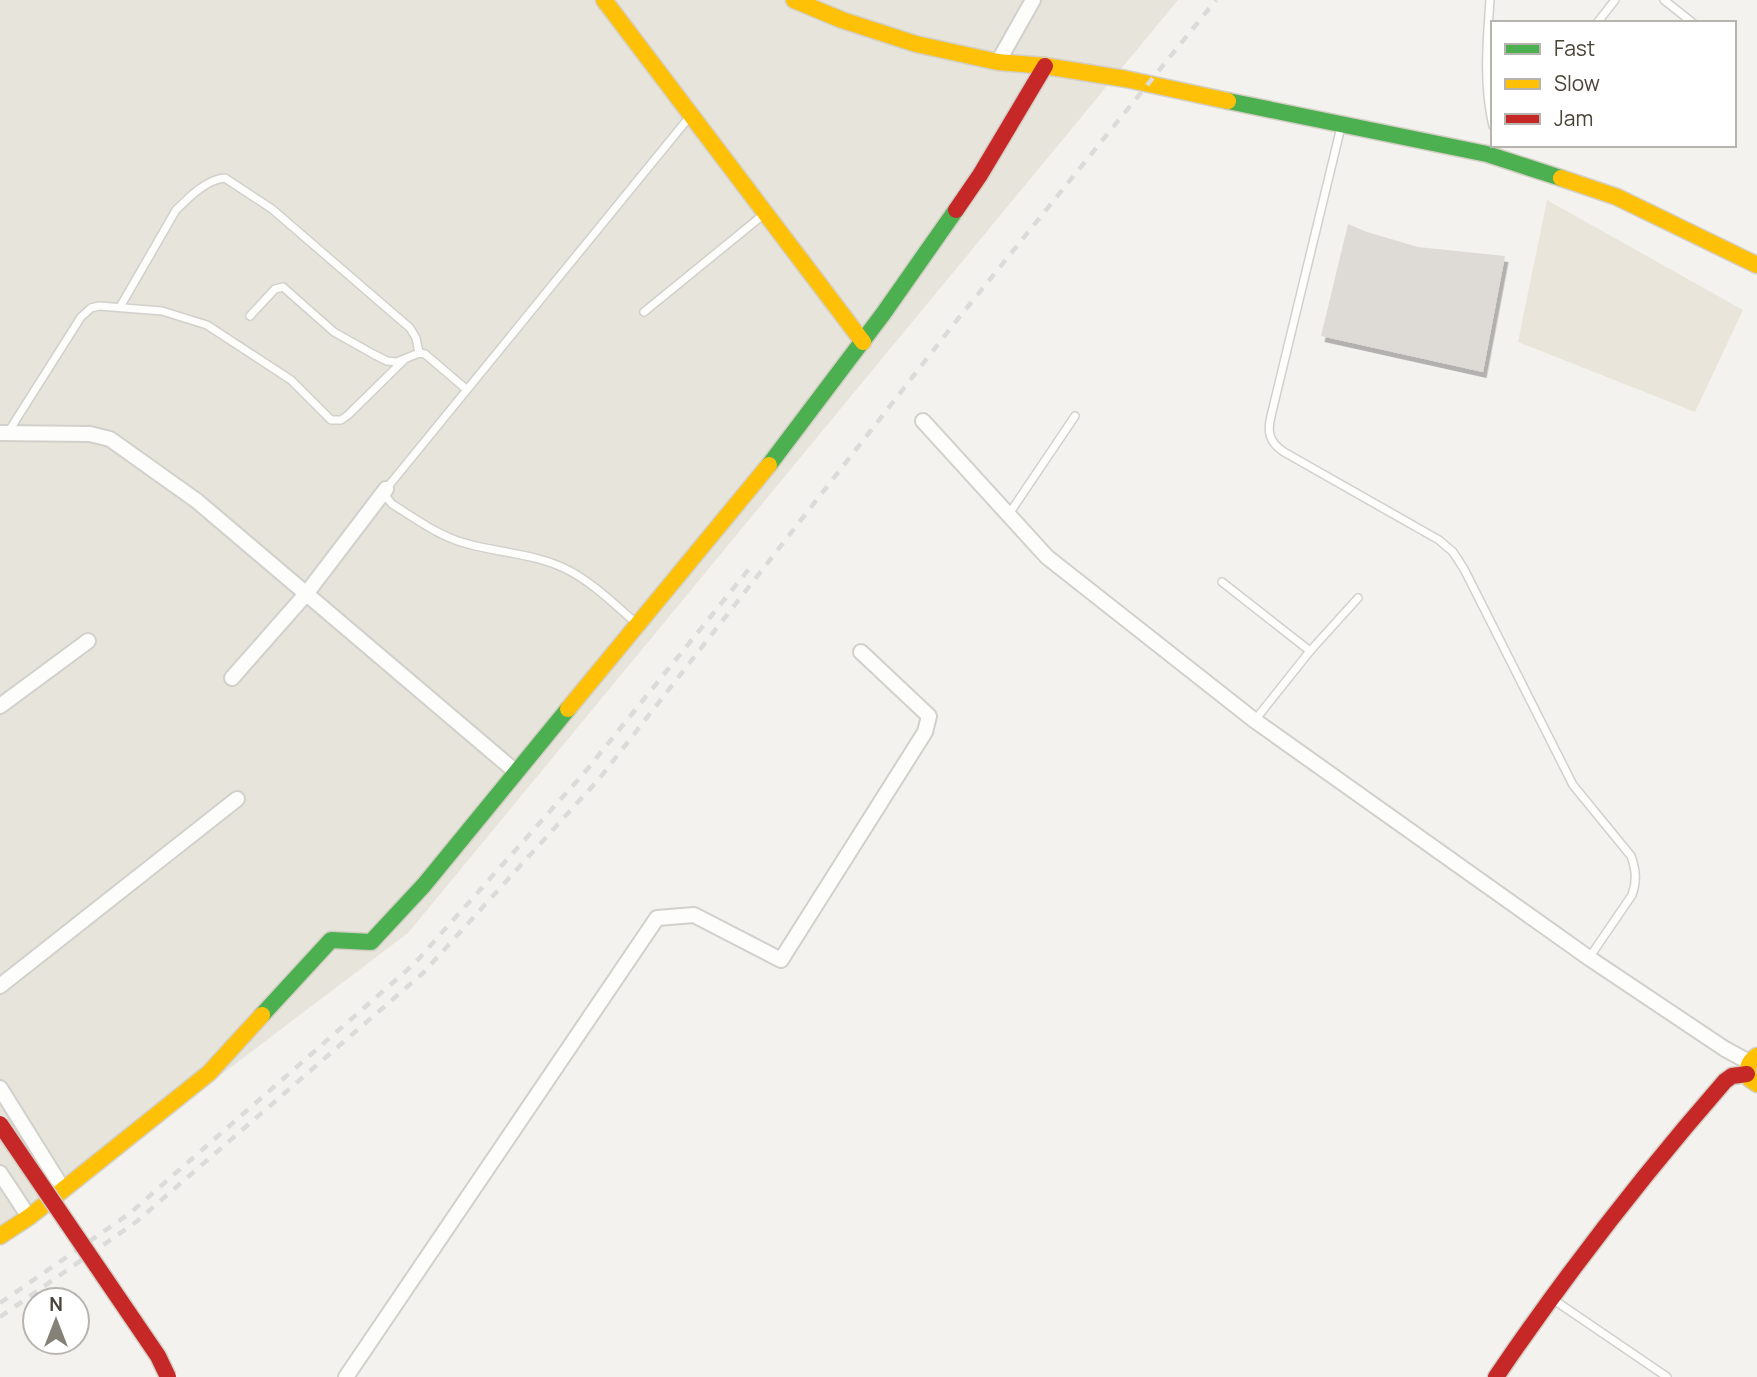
<svg xmlns="http://www.w3.org/2000/svg" width="1757" height="1377" font-family="Manrope,sans-serif">
<style>
.residential{fill:#e7e4dc}
.education{fill:#eae5da}
.building{fill:#dedbd6;filter:url(#shadow)}
.lines{fill:none;stroke-linecap:round;stroke-linejoin:round}
.lane-casing{stroke:#d2d0cb;stroke-width:10}
.street-casing{stroke:#d2d0cb;stroke-width:18}
.fast-casing{stroke:#d3cfc5;stroke-width:19}
.slow-casing{stroke:#d3cfc5;stroke-width:19}
.jam-casing{stroke:#d3cfc5;stroke-width:19}
.lane{stroke:#fdfdfc;stroke-width:7}
.street{stroke:#fdfdfc;stroke-width:14}
.fast{stroke:#4caf50;stroke-width:16}
.slow{stroke:#ffc107;stroke-width:16}
.jam{stroke:#c62828;stroke-width:16}
.rail{stroke:#dbdbda;stroke-width:4.5;stroke-dasharray:9 9;stroke-linecap:butt}
.jam-bridge-casing{stroke:#d3cfc5;stroke-width:19;stroke-linecap:butt}
.jam-bridge{stroke:#c62828;stroke-width:16}
</style>
<defs>
<filter id="shadow"><feDropShadow dx="3.5" dy="6" stdDeviation="0" flood-color="#0004"/></filter>
</defs>
<rect width="100%" height="100%" fill="#f4f2ee"/>
<polygon class="residential" points="0,0 1178,0 408,933 28,1221 0,1235"/>
<polygon class="education" points="1547,200 1743,310 1695,412 1518,342"/>
<polygon class="building" points="1348,224 1367,232 1418,247 1505,256 1483,372 1321,336"/>
<g class="lines">
<defs>
<g id="lane">
<path d="M1490,0C1487,42 1483,85 1493,126"/>
<polyline points="1664,0 1693,23"/>
<polyline points="1597,23 1615,0"/>
<path d="M1341,127L1271,416C1267,432 1269,442 1284,452L1439,540L1453,552L1464,569L1573,785L1631,856C1636,870 1637,881 1632,895L1589,958"/>
<path d="M120,307L176,210C188,198 207,179 225,178L272,209L410,328L416,338L419,353"/>
<polyline points="644,312 763,215"/>
<polyline points="250,316 275,289 283,287 334,332 373,354 387,361 397,362 419,353 425,354 466,389"/>
<polyline points="7,434 81,317 91,308 99,306 162,311 207,325 291,380 331,420 341,420 348,415 403,361"/>
<polyline points="1009,514 1075,416"/>
<polyline points="1222,582 1310,651"/>
<path d="M636,623C614,604 593,583 568,570C537,554 501,553 468,544C440,537 416,519 392,504L387,498L386,489L691,115"/>
<polyline points="1255,720 1310,651 1358,598"/>
<polyline points="1551,1298 1667,1377"/>
</g>
<g id="street">
<polyline points="998,62 1033,0"/>
<polyline points="923,421 1047,557 1254,720 1589,958 1725,1049 1749,1062"/>
<polyline points="0,433 90,434 110,439 197,501 516,772"/>
<polyline points="232,678 306,594 386,489"/>
<polyline points="0,706 88,641"/>
<polyline points="0,986 237,799"/>
<polyline points="0,1088 63,1189"/>
<polyline points="0,1173 29,1217"/>
<polyline points="346,1377 657,918 694,915 781,960 925,732 929,716 861,652"/>
</g>
<g id="fast">
<polyline points="1228,101 1487,154 1561,178"/>
<polyline points="769,465 883,314 956,210"/>
<polyline points="262,1015 331,940 371,942 424,885 568,709"/>
</g>
<g id="slow">
<polyline points="604,0 863,342"/>
<polyline points="794,0 842,20 916,44 998,62 1045,66 1126,79 1228,101"/>
<polyline points="1561,178 1617,197 1757,265"/>
<polyline points="568,709 769,465"/>
<path d="M1757,1056C1748,1062 1746,1069 1750,1079L1757,1084"/>
<polyline points="0,1236 29,1217 209,1073 262,1015"/>
</g>
<g id="jam">
<polyline points="956,210 980,175 1045,66"/>
<path d="M1496,1377C1566,1274 1643,1175 1725,1081L1732,1076L1747,1074"/>
</g>
</defs>
<use href="#lane" class="lane-casing"/>
<use href="#street" class="street-casing"/>
<use href="#fast" class="fast-casing"/>
<use href="#slow" class="slow-casing"/>
<use href="#jam" class="jam-casing"/>
<use href="#lane" class="lane"/>
<use href="#street" class="street"/>
<use href="#fast" class="fast"/>
<use href="#slow" class="slow"/>
<use href="#jam" class="jam"/>
<g class="rail">
<polyline points="0,1303 129,1214 414,964 585,772 749,569"/>
<polyline points="0,1317 136,1222 423,973 599,779 957,320 1216,0"/>
</g>
<defs>
<polyline id="jam-bridge" points="0,1124 158,1356 168,1377"/>
</defs>
<use href="#jam-bridge" class="jam-bridge-casing"/>
<use href="#jam-bridge" class="jam-bridge"/>
</g>
<rect x="1491" y="21" width="245" height="126" fill="#ffffff" stroke="#b7b4b0" stroke-width="2"/>
<rect x="1505" y="44" width="35" height="10" fill="#4caf50" stroke="#b7b4b0" stroke-width="2"/>
<text x="1554" y="56" font-size="21" fill="#4b4439">Fast</text>
<rect x="1505" y="79" width="35" height="10" fill="#ffc107" stroke="#b7b4b0" stroke-width="2"/>
<text x="1554" y="91" font-size="21" fill="#4b4439">Slow</text>
<rect x="1505" y="114" width="35" height="10" fill="#c62828" stroke="#b7b4b0" stroke-width="2"/>
<text x="1554" y="126" font-size="21" fill="#4b4439">Jam</text>
<g transform="translate(56 1321)"><circle r="33" fill="#ffffff" stroke="#b7b4b0" stroke-width="2"/>
<path d="M0-5L12 26L0 18L-12 26Z" fill="#868178"/>
<text y="-10" font-size="19" font-weight="bold" text-anchor="middle" fill="#4b4439">N</text>
</g>
</svg>
